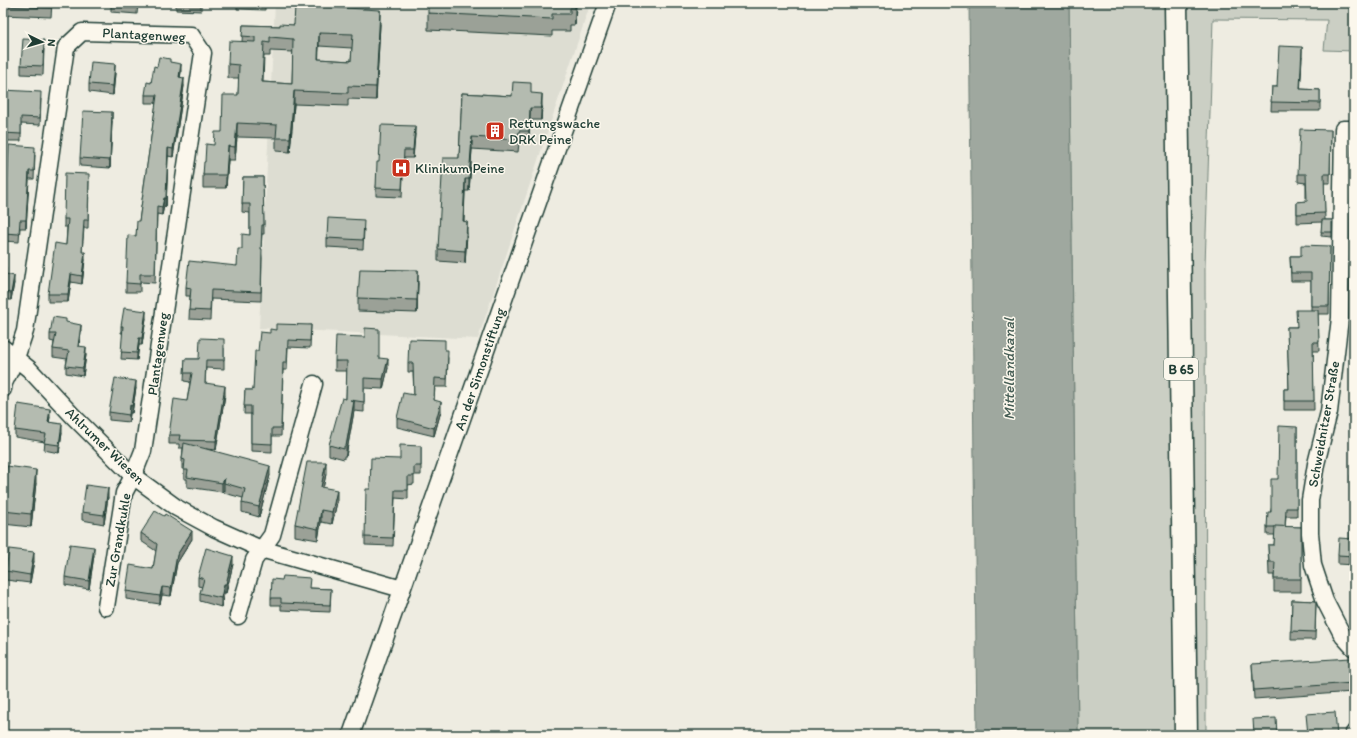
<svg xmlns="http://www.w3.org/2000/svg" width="1357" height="738" font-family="Itim,sans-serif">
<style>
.built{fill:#ddddd2}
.green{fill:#cbcfc4;stroke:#75867c}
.water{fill:#9fa89f;stroke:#6c7d74}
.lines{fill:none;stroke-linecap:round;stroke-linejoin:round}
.street-casing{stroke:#1f3d34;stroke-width:19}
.primary-casing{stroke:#1f3d34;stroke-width:25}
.street{stroke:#fbf7ec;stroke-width:16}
.primary{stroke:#fbf7ec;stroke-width:22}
.wall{fill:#9ba197;stroke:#1f3d34;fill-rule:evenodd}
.shaded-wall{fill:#7e837b;stroke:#1f3d34}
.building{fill:#b4bbb0;stroke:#1f3d34;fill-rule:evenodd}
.labels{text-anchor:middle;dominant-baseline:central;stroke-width:3;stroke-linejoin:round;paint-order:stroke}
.shield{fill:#fbf7ec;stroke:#61756b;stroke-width:1}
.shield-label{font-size:13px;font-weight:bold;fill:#1f3d34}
.street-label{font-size:14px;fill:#1f3d34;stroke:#fbf7ec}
.poi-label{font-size:14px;fill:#1f3d34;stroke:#fbf7ec;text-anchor:start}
.water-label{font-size:15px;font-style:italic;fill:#455d54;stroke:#fbf7ec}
</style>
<rect width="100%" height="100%" fill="#eeece1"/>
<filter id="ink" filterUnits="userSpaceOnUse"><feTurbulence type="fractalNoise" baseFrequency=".025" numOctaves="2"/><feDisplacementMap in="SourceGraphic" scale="8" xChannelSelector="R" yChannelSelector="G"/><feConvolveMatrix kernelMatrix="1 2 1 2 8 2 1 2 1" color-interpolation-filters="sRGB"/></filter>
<g filter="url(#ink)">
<polygon class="built" points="275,3 590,3 589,8 478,339 259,328"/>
<polygon class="green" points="1069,3 1330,3 1354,4 1354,51 1324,50 1327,20 1213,19 1205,266 1206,735 1078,735"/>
<polygon class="water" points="969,3 1069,3 1078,735 977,735"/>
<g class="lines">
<defs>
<g id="street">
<polyline points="1354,129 1343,129 1340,318 1329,412 1316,464 1310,500 1310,533 1313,565 1325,601 1343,636 1354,648"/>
<polyline points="3,348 29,369 73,416 133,476 177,508 214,528 261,549 402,589"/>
<polyline points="3,389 4,383 16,358 25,331 66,47 82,32 191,35 203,53 143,451 133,476 124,493 106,607"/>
<polyline points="238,616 254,560 272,535 314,384"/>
<polyline points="351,735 608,3"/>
<polyline points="1353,735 1354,733"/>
</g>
<polyline id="primary" points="1176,3 1186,735"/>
</defs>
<use href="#street" class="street-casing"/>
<use href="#primary" class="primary-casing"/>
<use href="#street" class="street"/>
<use href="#primary" class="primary"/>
</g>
<g class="wall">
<polygon points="3,3 52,3 51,17 3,15"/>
<polygon points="111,3 138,3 137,14 111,12"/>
<polygon points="176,3 201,3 201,11 176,10"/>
<polygon points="237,3 265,3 265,10 237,9"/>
<polygon points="576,3 575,25 570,25 570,31 552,31 552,36 428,30 428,13"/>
<path d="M380,24L376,100L348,99V106L294,104L290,152L276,151V138L237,137L235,160H228L226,188H203V175L205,162L214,145L222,132L238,95L239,78H228V64L242,42L243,25L280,26L294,25ZM319,46L352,48L351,61L318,59ZM270,51L293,52L292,84L263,82L264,56H270Z"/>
<polygon points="44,49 43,75 21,74 21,65"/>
<polygon points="1302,56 1300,89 1320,90 1320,111 1271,111 1272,87 1277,87"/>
<polygon points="170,62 181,72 180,77 184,86 173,157 168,156 166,207 164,206 162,215 157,214 155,283 140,282 140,292 126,292 126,283 139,221 156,103 145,103 145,95 151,83 157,67"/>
<polygon points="115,73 113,95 89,92 89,84"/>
<polygon points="1354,78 1354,109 1350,109 1350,100"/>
<polygon points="3,90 41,99 40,125 21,124 21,141 3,141"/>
<polygon points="462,93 512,96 531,93 542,106 541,120 530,120 529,143 519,143 518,152 472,149 469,191 465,191 464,221 467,234 465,263 438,261 438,249 459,158"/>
<polygon points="112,121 110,168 80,166 80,158"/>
<polygon points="1331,130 1330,183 1324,183 1325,220 1332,220 1332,237 1321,236 1322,222 1297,223 1297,202 1306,201 1306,183 1298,182 1298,174"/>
<polygon points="415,134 413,158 404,158 402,197 376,196 376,188 379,162"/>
<polygon points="35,155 34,179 29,179 26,228 20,228 19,242 3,241 3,191 7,191"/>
<polygon points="243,177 263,177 264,234 262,234 261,249 262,258 261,301 211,299 210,320 189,319 190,296 186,296 186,287 237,266 242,249 250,235 250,213 242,212"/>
<polygon points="89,181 88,228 84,228 82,252 85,260 82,284 71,282 68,302 48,302 48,294 66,245 67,227 64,227 64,219"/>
<polygon points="364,229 363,249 327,247 327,238"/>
<polygon points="1330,246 1329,314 1318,314 1319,351 1313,351 1314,410 1284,410 1284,389 1289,389 1287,327 1296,327 1311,310 1311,281 1291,281 1290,256 1301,256"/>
<polygon points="3,268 6,274 14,283 11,300 3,300"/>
<polygon points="418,283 417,313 358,311 358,298"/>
<polygon points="146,318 142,345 139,345 137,360 121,359 123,333 121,333 121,326"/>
<polygon points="66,323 81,332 79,346 86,355 83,376 66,373 66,366 67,359 53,357 53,349 54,342 50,341 50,334"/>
<polygon points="311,325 310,348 288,347 287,370 283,370 281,436 272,436 272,452 251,451 251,414 244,414 245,390 253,390 258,351 270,333 276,330"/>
<polygon points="224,348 224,369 206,368 205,383 225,395 216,450 206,449 270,475 259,517 242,512 242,503 243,498 224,493 224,490 222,492 187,487 187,479 184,479 184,469 182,469 182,459 183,448 179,448 179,444 169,444 169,435 187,401 190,382 184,381 185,359 199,359"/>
<polygon points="445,350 448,358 447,387 435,387 434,400 441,411 434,436 397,427 397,418 414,395 413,372 408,372 408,363"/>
<polygon points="379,358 388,368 383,389 364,388 364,412 354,411 346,456 344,456 344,459 329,455 329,445 346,399 347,371 335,371 335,361"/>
<polygon points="136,388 132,413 130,413 129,422 109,420 109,412"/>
<polygon points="50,417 49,422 62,432 59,453 44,450 45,442 15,437 15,430"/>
<polygon points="1297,427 1297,516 1286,516 1285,527 1301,527 1301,592 1274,592 1274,575 1269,575 1268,545 1274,545 1275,535 1267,535 1267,527 1278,479"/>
<polygon points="421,446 421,475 414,475 414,484 408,485 408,499 395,498 393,546 365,545 365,537 370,489 400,459"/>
<polygon points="326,474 323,488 337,502 332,524 321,522 318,540 295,536 295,524"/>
<polygon points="1351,475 1354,475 1354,565 1338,564 1338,555 1350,539"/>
<polygon points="36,483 31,527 3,524 3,503"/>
<polygon points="108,497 104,524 82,520 82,512"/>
<polygon points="141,533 192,539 177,563 171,596 162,595 160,604 126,599 126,591 153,569 156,551 141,541"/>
<polygon points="94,555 89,589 65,585 65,577"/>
<polygon points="34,561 30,583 6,580 6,571"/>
<polygon points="233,564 226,593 224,593 221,607 200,601 200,593 202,587 198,586 198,577"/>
<polygon points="1354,582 1354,597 1351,593 1351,585"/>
<polygon points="310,588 331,589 330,612 281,610 281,605 271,605 271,598"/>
<polygon points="1292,600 1316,601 1315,640 1291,640"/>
<polygon points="1252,664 1353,683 1353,692 1254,699"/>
</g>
<g class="shaded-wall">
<polygon points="575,3 576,3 575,25"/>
<polygon points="380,10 380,24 376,100 376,87"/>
<polygon points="319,33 319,46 318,73 318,59"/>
<polygon points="1302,47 1302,56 1300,98 1300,89"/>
<polygon points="115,64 115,73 113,95 113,86"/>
<polygon points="181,64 181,72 179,85 179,77"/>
<polygon points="184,78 184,86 173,157 173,149"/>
<polygon points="294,91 294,104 290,152 290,138"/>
<polygon points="542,94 542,106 541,120 541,108"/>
<polygon points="530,108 530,120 529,143 529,131"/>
<polygon points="112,112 112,121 110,168 110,160"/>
<polygon points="237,123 237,137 235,160 235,147"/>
<polygon points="415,126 415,134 413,158 413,150"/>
<polygon points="472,137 472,149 469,191 469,179"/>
<polygon points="228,146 228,160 226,188 226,175"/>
<polygon points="168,148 168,156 166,207 166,198"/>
<polygon points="29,171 29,179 26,228 26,220"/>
<polygon points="465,179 465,191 463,233 463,221"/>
<polygon points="164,198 164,206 162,215 162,207"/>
<polygon points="467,222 467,234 465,263 465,251"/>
<polygon points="85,252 85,260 82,284 82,276"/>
<polygon points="418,270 418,283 417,313 417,300"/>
<polygon points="71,274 71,282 68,302 68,294"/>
<polygon points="14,276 14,283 11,300 11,293"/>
<polygon points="146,311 146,318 142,345 142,338"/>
<polygon points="81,325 81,332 78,354 78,346"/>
<polygon points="139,338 139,345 137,360 137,353"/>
<polygon points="86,347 86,355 83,376 83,368"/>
<polygon points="388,359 388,368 383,389 383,379"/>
<polygon points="136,381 136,388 132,413 132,406"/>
<polygon points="225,386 225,395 216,450 216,441"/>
<polygon points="354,401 354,411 346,456 346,446"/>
<polygon points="441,402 441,411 434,436 434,428"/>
<polygon points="130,405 130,413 129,422 129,415"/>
<polygon points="50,409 50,417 48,430 48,422"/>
<polygon points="62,424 62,432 59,453 59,445"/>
<polygon points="326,462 326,474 321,499 321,487"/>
<polygon points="270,466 270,475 259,517 259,507"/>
<polygon points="36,470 36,483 31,527 31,514"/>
<polygon points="225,478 224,483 224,490 222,492 222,483"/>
<polygon points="108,488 108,497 104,524 104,515"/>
<polygon points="337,490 337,502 332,524 332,512"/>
<polygon points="321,510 321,522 318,540 318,529"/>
<polygon points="192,531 192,539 177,563 171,596 171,588 177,555"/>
<polygon points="94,547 94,555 89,589 89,581"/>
<polygon points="34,552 34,561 30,583 30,575"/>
<polygon points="233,556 233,564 226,593 226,584"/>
<polygon points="224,584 224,593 221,607 221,598"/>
<polygon points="162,587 162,595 160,604 160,596"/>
</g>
<g class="building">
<polygon points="3,3 51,3 51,8 3,6"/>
<polygon points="111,3 137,3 137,5"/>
<polygon points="428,3 575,3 575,8 570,8 570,14 552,14 552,19 428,13"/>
<path d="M295,5L380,10L376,87L348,86V93L294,91L290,138H276L277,125L237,123L235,147L228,146L226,175H203L204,162H205L206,144L214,145L215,132H222L223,95H238L239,65L228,64L229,41L255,42V37L242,36L243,25L280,26V24L294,25ZM319,33L353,34L351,61L318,59ZM270,37L293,39L292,84L262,82L264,42L270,43Z"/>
<polygon points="23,39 44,40 43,66 21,65"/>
<polygon points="1279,46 1302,47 1300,89 1320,90 1320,103 1271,102 1272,87 1277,87"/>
<polygon points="159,57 170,59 170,62 181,64 179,77 184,78 173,149 168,148 166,198 164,198 162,207 157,206 155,274 140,274 140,284 126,283 128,235 136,236 137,221 139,221 157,95 145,95 147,82 151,83 154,66 157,67"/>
<polygon points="91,62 115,64 113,86 89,84"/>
<polygon points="1352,78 1354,78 1354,101 1350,100"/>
<polygon points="513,82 531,83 531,93 542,94 541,108 530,108 529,131 519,131 518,140 472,137 469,179 465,179 463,221 467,222 465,251 438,249 443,158 459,158 462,93 512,96"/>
<polygon points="3,90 41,92 40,118 21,117 21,134 3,133"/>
<polygon points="83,111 112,112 110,160 80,158"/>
<polygon points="381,125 415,126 413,150 404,150 402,189 376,188 377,162 379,162"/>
<polygon points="1300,129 1331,130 1330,174 1324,174 1325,213 1297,214 1297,202 1307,201 1306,174 1298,174"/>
<polygon points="9,145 35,147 34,171 29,171 26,220 20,220 19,234 3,233 3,191 7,191"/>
<polygon points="65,173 89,174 88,220 84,220 82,252 85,252 82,276 71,274 68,294 48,294 55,243 66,245 68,219 64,219"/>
<polygon points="243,177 263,177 264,225 262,225 261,249 262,249 261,292 211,290 210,311 189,310 191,288 186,287 189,261 237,266 238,249 242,249 242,234 250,235 250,204 242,204"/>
<polygon points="328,218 364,220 363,240 327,238"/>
<polygon points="1322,220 1332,220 1332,232 1321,232"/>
<polygon points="1301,245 1330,246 1329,306 1311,306 1311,273 1291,273 1290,256 1301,256"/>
<polygon points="3,268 6,268 6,274 14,276 11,293 3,292"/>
<polygon points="360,269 418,270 417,300 358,298"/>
<polygon points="124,308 146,311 142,338 139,338 137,353 121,352 123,326 121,326"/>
<polygon points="1296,310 1318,310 1319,342 1313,342 1314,401 1284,401 1284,389 1289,389 1287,327 1297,327"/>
<polygon points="53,317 66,319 66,322 81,325 78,346 86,347 83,368 66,366 69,351 53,349 56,334 50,334"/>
<polygon points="276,324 311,325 310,341 288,340 287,362 283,362 281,428 272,428 272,444 251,443 251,406 244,406 245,390 253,390 255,351 258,351 260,332 270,333 270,329 276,330"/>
<polygon points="365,328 379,329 379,358 388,359 383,379 364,378 364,402 350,400 354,401 346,446 344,446 344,449 329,445 342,398 346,399 347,361 335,361 336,336 365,337"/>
<polygon points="200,338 224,339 224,360 206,360 205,383 225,386 216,441 179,440 180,435 169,435 174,399 187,401 192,373 184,373 185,359 199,359"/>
<polygon points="409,339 445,340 445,350 448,350 447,379 435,378 434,400 441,402 434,428 397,418 403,393 414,395 413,363 408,363"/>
<polygon points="115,378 136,381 132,406 130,405 129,415 109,412"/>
<polygon points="18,404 50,409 48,422 62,424 59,445 44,443 46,434 15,430"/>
<polygon points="1279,426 1297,427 1297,508 1286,508 1285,527 1267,527 1268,512 1271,512 1271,479 1278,479"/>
<polygon points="184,443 270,466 259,507 242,503 245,489 224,483 225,478 222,483 187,477 188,470 184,470 185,460 182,459"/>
<polygon points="400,445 421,446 421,466 414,466 414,476 408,476 408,490 395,490 393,538 365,537 366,489 370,489 371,458 400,459"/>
<polygon points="307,462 326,462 321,487 337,490 332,512 321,510 318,529 295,524"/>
<polygon points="7,466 36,470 31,514 3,511 3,503"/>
<polygon points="1351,475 1354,475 1354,532 1350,532"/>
<polygon points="86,485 108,488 104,515 82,512"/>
<polygon points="155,511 164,516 165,514 192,531 177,555 171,588 162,587 160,596 126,591 130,565 153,569 157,544 141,533"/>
<polygon points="1275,526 1301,527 1301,579 1274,579 1275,562 1269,562 1268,545 1274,545"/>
<polygon points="1339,538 1354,539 1354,556 1338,555"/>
<polygon points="70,544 94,547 89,581 65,577"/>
<polygon points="206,548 233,556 226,584 224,584 221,598 200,593 204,579 198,577"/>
<polygon points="9,549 34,552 30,575 6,571"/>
<polygon points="283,576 310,578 309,588 331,589 330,605 281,603 281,598 271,598 272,579 282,580"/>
<polygon points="1354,582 1354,588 1351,585"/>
<polygon points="1292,600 1316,601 1315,632 1291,631"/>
<polygon points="1351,658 1353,683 1254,690 1252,664"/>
<polygon points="1335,712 1337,735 1308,735 1306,714"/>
<polygon points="1276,718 1277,735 1254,735 1253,719"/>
</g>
</g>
<defs>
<symbol id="building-square" viewBox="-11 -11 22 22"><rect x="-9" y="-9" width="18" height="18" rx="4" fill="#c8321e" stroke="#fbf7ec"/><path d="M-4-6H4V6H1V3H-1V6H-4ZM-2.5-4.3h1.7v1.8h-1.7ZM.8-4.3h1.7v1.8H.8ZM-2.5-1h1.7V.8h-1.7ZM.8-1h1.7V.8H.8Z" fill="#fff"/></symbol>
<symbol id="hospital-square" viewBox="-11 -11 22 22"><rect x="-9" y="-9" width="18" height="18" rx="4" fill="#c8321e" stroke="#fbf7ec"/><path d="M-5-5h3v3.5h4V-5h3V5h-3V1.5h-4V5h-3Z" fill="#fff"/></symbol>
</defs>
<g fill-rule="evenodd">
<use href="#building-square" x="484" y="120" width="22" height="22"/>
<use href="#hospital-square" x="390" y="157" width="22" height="22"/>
</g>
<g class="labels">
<rect class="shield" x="1164" y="358" width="34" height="22" rx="3"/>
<g class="shield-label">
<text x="1181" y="369">B 65</text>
</g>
<g class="street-label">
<text transform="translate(144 35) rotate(3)">Plantagenweg</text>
<text transform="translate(158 354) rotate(-82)">Plantagenweg</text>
<text transform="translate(480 369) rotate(-71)">An der Simonstiftung</text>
<text transform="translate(1324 424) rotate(-80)">Schweidnitzer Straße</text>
<text transform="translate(105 446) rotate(44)">Ahlrumer Wiesen</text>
<text transform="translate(118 540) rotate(-80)">Zur Grandkuhle</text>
</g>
<g class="poi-label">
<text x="509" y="123">Rettungswache<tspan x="509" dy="16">DRK Peine</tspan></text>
<text x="415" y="168">Klinikum Peine</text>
</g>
<g class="water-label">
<text transform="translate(1009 369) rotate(-90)">Mittellandkanal</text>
</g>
</g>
<rect width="1357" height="738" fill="none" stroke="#fbf7ec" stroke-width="16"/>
<rect x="8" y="8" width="1341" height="722" fill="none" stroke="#1f3d34" stroke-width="1.5" filter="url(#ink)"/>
<g transform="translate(42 42) rotate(95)" stroke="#fbf7ec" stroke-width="3" paint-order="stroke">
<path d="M0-3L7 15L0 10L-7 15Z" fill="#1f3d34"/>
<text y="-6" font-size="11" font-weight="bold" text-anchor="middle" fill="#1f3d34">N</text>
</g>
</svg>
